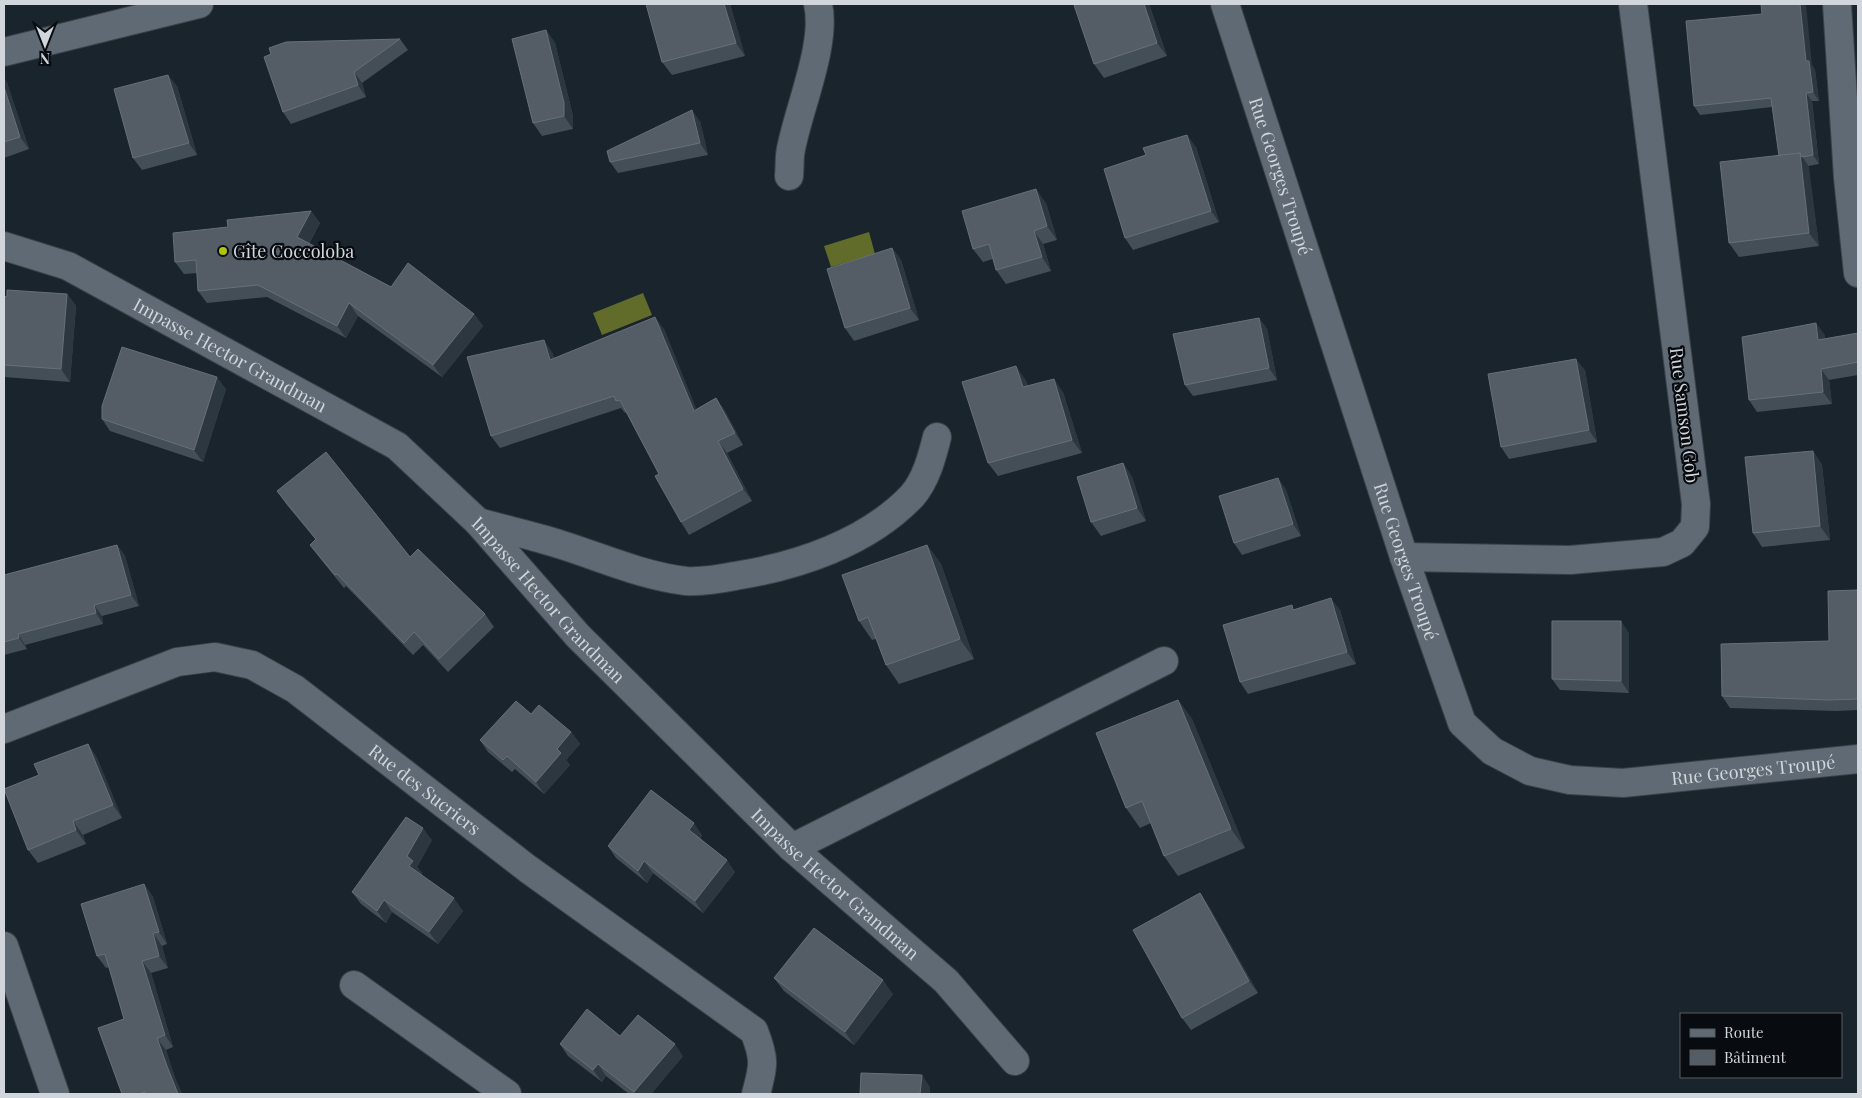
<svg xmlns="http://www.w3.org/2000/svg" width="1862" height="1098" font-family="'Playfair Display',serif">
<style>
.water{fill:#616c2a}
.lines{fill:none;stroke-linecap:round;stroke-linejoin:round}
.street-casing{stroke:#3a4148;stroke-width:30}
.street{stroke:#5f6a74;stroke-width:28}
.wall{fill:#444e57}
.shaded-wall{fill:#2d3740}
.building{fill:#545d65;stroke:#677078}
.poi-dot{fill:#afc507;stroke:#080c10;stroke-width:2}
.labels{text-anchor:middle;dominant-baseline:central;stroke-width:4.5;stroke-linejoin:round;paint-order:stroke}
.street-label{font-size:18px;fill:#d0d6db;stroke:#080c10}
.poi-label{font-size:18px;fill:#d0d6db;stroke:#080c10;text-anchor:start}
</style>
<rect width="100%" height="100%" fill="#1a242c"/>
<g class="water">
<polygon points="869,232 875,254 831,267 824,246"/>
<polygon points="643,293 652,315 602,335 593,313"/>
</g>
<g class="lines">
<defs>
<g id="street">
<path id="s1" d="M1225,4L1404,557L1462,723L1492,751L1530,771L1570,780L1623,783L1858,759"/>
<polyline points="1837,4 1848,178 1858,273"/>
<polyline points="4,52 199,4"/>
<path d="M789,176C790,167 789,157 791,149C799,107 827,44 818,4"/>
<path id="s2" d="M4,246L68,266L397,446L478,522L578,636L792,848L946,981L1015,1061"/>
<path d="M478,522C506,530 535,536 562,545C603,558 643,576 686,581C702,582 720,579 735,576C798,566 867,543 912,496C926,480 932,457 937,437"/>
<polyline points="1404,557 1570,560 1663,552 1682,543 1695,527 1696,504 1633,4"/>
<path id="s3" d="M4,729L177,662L215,657L252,665L295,689L528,869L754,1031C765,1059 764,1065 756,1094"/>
<polyline points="792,848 1164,661"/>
<polyline points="4,946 55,1094"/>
<polyline points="354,985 507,1094"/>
</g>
</defs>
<use href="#street" class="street-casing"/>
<use href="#street" class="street"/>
</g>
<g class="wall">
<polygon points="646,4 730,4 745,56 672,75 662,62"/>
<polygon points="1149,4 1167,56 1104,78 1094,64"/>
<polygon points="1762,14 1812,65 1815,70 1819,101 1812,101 1819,164 1808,166 1819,246 1739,257 1729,243 1779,156 1772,107 1700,115 1694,106"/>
<polygon points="546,30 555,43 573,116 573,129 542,136 533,123"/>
<polygon points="400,39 408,50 362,83 366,97 291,124 283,112"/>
<polygon points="4,78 7,83 29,149 4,158"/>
<polygon points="177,86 197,155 142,170 133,158"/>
<polygon points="700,121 708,155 618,173 610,162"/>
<polygon points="1196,147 1219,222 1133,250 1125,238"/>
<polygon points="1046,203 1057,240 1043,244 1051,271 1006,284 996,270 993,259 983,262 973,249"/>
<polygon points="311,211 320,223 309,244 391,287 474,314 483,326 442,377 358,316 346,338 267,297 207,303 198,291 197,273 184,274 175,262 228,227"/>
<polygon points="892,248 901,260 919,320 854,341 845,328"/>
<polygon points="67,294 76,306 70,382 4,377 4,297"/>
<polygon points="1259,318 1267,329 1277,380 1193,396 1185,385"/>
<polygon points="664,329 696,409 716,398 725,411 743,445 727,453 752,501 689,535 681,522 659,474 626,412 625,413 621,408 500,448 491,436 552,352 554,358"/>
<polygon points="1858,333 1858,375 1829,380 1832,404 1757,412 1749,400 1825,335 1825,339"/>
<polygon points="1585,370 1597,442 1509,459 1501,447"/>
<polygon points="1025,379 1028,386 1063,392 1082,453 998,476 988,463"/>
<polygon points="226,389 203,462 110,431 102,419"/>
<polygon points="1813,451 1822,465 1830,540 1762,547 1753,533"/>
<polygon points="1123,463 1132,477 1146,521 1101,536 1091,522"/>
<polygon points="1278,478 1286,490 1301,536 1242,555 1234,543"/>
<polygon points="277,491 410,557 485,614 494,627 448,672 423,645 413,655 346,586 344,588 319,557 310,545 316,540 286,504"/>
<polygon points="117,545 125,556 139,606 102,616 103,624 25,645 27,649 4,655 4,575"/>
<polygon points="927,545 941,564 974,659 899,684 886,665 876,639 872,640 859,621"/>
<polygon points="1858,590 1858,710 1836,711 1730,708 1722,696 1829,641"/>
<polygon points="1294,609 1340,610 1356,664 1248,694 1240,682"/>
<polygon points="1629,633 1629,693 1560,690 1552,679"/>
<polygon points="1178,700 1192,719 1245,848 1178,876 1164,856 1151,823 1140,828 1126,808"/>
<polygon points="531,714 571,732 580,744 566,760 570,765 544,794 515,769 512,772 488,752 480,740"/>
<polygon points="88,744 97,758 122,818 83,835 86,844 38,863 28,850 39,775"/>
<polygon points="702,835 700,839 735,872 703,913 653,873 647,883 616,858 608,846"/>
<polygon points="432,840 417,867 422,873 421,874 463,911 438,944 392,912 386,923 361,904 352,892"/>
<polygon points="144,884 153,897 167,944 162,946 168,968 151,973 173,1047 166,1050 175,1078 182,1094 122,1094 124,1019 109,967 106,968 97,956"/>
<polygon points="1200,893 1208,905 1258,993 1191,1030 1182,1018"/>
<polygon points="774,978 893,994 854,1045 784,991"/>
<polygon points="620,1036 683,1056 651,1094 629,1094 606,1076 602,1082 568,1056 560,1044"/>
</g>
<g class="shaded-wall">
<polygon points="724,4 730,4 745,56 736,43"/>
<polygon points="1144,4 1149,4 1167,56 1157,43"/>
<polygon points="1800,4 1806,4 1812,65 1815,70 1819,101 1813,92 1806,61"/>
<polygon points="546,30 555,43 573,116 573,129 564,116"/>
<polygon points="354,72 362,83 366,97 358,85"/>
<polygon points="168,75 177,86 197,155 189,143"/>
<polygon points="4,78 7,83 29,149 20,137 4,87"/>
<polygon points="1806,93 1812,101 1819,164 1813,155"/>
<polygon points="692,110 700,121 708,155 700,143"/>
<polygon points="1187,135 1196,147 1219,222 1211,211"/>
<polygon points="1800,153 1809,167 1819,246 1809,233"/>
<polygon points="1036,189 1046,203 1057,240 1047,226"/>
<polygon points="311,211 320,223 305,250 297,237"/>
<polygon points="1034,231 1043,244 1051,271 1042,257"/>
<polygon points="892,248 901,260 919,320 910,308"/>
<polygon points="67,294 76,306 70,382 61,369"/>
<polygon points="349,303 358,316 346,338 337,326"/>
<polygon points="474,314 483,326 442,377 433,365"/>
<polygon points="655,317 664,329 702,423 694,411"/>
<polygon points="1259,318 1267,329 1277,380 1269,368"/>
<polygon points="1816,323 1825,335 1826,352 1818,340"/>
<polygon points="544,340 552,352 558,372 550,360"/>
<polygon points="1576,359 1585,370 1597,442 1589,430"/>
<polygon points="1016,366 1025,379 1033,401 1023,387"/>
<polygon points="1821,369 1829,380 1832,404 1823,392"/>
<polygon points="217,377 226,389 203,462 194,450"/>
<polygon points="1054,379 1063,392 1082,453 1072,440"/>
<polygon points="716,398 725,411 743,445 735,433"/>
<polygon points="718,441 727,453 752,501 743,489"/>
<polygon points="1813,451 1822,465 1830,540 1820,526"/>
<polygon points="1123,463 1132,477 1146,521 1137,508"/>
<polygon points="1278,478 1286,490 1301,536 1293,524"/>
<polygon points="117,545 125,556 139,606 131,595"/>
<polygon points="927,545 941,564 974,659 960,639"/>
<polygon points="1331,598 1340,610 1356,664 1347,652"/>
<polygon points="94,605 102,616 103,624 96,613"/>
<polygon points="1621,621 1629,633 1629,693 1621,681"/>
<polygon points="18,634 25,645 27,649 19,638"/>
<polygon points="1178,700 1192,719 1245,848 1231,829"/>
<polygon points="571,732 580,744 566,760 570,765 544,794 536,782 557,749"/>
<polygon points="88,744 97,758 122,818 113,805"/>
<polygon points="73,821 83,835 86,844 76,830"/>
<polygon points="694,823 702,835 698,842 689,830"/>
<polygon points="423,828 432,840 417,867 422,873 417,878 409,866 407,856"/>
<polygon points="727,860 735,872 703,913 695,901"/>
<polygon points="644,861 653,873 647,883 638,871"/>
<polygon points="144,884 153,897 167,944 159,932"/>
<polygon points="1200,893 1208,905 1258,993 1249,981"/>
<polygon points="454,898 463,911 438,944 429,932"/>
<polygon points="384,900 392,912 386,923 377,911"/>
<polygon points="153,933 162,946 168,968 159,956"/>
<polygon points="142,961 151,973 173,1047 165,1035"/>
<polygon points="883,980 893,994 854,1045 845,1032"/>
<polygon points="157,1038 166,1050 175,1078 182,1094 178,1094 167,1066"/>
<polygon points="675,1044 683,1056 651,1094 635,1094 634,1092"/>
<polygon points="598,1064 606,1076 602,1082 593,1070"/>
<polygon points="922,1075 930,1087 930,1094 920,1094"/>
</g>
<g class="building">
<polygon points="646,4 724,4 736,43 662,62"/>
<polygon points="1078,4 1144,4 1157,43 1094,64 1074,5"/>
<polygon points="1761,4 1800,4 1806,61 1809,61 1813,92 1806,93 1813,155 1802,157 1800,153 1779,156 1771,98 1694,106 1686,21 1762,14"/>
<polygon points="546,30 564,103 564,116 533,123 512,39"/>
<polygon points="400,39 354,72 358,85 283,112 264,57 271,54 269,48 286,42"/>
<polygon points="168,75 189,143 133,158 114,89"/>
<polygon points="4,87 20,137 4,142"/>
<polygon points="692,110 700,143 610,162 607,151"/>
<polygon points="1187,135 1211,211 1125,238 1104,169 1146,155 1143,148"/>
<polygon points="1800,153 1809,233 1729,243 1720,162"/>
<polygon points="1036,189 1047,226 1034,231 1042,257 996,270 989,244 973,249 962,211"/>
<polygon points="311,211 297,237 391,287 408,263 474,314 433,365 349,303 337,326 258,285 198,291 196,260 175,262 173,233 228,227 227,220"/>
<polygon points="892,248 910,308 845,328 827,269"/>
<polygon points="7,290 67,294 61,369 4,365 4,297 7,296"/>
<polygon points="655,317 694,411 716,398 735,433 718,441 743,489 681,522 655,476 659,474 620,400 616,401 614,396 491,436 467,357 544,340 550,360"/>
<polygon points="1259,318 1269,368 1185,385 1173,334"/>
<polygon points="1816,323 1818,340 1858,333 1858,362 1821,369 1823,392 1749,400 1742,337"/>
<polygon points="122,347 217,377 194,450 102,419 102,406"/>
<polygon points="1576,359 1589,430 1501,447 1488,374"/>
<polygon points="1016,366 1023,387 1054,379 1072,440 988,463 962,382"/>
<polygon points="1813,451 1820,526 1753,533 1745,457"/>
<polygon points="326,452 410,557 418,549 485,614 439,659 414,632 404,643 337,574 335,575 310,545 316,539 277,491"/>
<polygon points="1123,463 1137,508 1091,522 1077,477"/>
<polygon points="1278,478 1293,524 1234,543 1219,496"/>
<polygon points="117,545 131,595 94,605 96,613 18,634 19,638 4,642 4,575"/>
<polygon points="927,545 960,639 886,665 868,617 859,621 842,575"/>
<polygon points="1858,590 1858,699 1828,700 1722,696 1721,644 1829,641 1828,591"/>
<polygon points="1331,598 1347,652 1240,682 1223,625 1292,605 1293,610"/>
<polygon points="1552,621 1621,621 1621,681 1552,679"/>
<polygon points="1178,700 1231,829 1164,856 1142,801 1126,808 1096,733"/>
<polygon points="516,701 531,714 539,705 571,732 557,749 561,753 536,782 507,756 503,760 480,740"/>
<polygon points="88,744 113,805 73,821 76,830 28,850 4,789 39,775 34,764"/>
<polygon points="651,790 694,823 689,830 727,860 695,901 644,861 638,871 608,846"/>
<polygon points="406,817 423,828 407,856 413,861 409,866 454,898 429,932 384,900 377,911 352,892"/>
<polygon points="144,884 159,932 153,933 159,956 142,961 165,1035 157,1038 167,1066 178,1094 145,1094 145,1092 139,1094 122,1094 98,1028 124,1019 105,954 97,956 81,904"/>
<polygon points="1200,893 1249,981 1182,1018 1133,930"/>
<polygon points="814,928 883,980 845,1032 774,978"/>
<polygon points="587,1009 620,1036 638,1015 675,1044 634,1092 598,1064 593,1070 560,1044"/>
<polygon points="861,1073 922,1075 920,1094 860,1094"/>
</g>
<circle class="poi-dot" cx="223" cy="251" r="5"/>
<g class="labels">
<g class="street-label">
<text stroke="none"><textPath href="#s1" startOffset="181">Rue Georges Troupé</textPath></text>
<text stroke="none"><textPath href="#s2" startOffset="252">Impasse Hector Grandman</textPath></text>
<text transform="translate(1685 415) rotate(83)">Rue Samson Gob</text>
<text stroke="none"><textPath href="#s1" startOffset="586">Rue Georges Troupé</textPath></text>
<text stroke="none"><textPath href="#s2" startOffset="658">Impasse Hector Grandman</textPath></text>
<text stroke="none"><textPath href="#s1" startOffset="1066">Rue Georges Troupé</textPath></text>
<text stroke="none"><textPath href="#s3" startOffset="475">Rue des Sucriers</textPath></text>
<text stroke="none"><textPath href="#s2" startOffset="1062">Impasse Hector Grandman</textPath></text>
</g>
<g class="poi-label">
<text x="233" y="251">Gîte Coccoloba</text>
</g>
</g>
<rect width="1862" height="1098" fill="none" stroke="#d0d6db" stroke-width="10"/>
<rect x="1680" y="1013" width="162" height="65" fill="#080c10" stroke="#585d61"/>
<rect x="1690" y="1029" width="25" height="8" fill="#5f6a74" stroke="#585d61"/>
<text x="1724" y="1038" font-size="15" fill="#d0d6db">Route</text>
<rect x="1690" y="1050" width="25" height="15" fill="#545d65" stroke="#585d61"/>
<text x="1724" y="1063" font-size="15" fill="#d0d6db">Bâtiment</text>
<g transform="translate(45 45) rotate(180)" stroke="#080c10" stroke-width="4" paint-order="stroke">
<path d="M0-4L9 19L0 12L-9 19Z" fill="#d0d6db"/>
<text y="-8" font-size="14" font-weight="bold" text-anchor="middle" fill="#d0d6db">N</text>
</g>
</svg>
